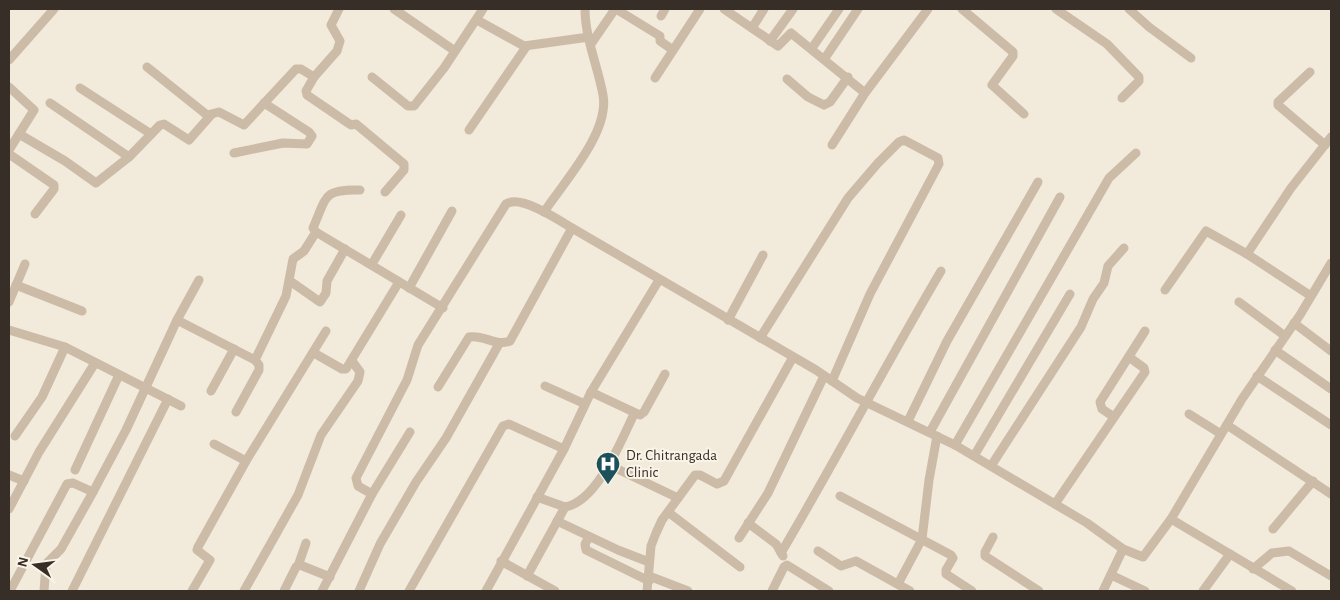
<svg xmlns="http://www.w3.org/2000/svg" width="1340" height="600" font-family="'Alegreya Sans',sans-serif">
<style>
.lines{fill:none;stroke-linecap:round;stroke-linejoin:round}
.minor{stroke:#cbbba7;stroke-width:9}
.labels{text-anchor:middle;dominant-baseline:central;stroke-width:4;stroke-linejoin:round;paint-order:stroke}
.poi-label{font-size:15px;fill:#372e28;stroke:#faf3e8;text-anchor:start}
</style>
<rect width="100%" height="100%" fill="#f2eadb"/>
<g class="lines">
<g class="minor">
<polyline points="394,9 455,51"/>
<polyline points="616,9 660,36 660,41 673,50"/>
<polyline points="724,9 778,46 791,33 865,93"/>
<polyline points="962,9 1013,52 1013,56 992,85 1024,114"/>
<polyline points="1056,9 1107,44 1139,77 1139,81 1122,98"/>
<polyline points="1129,9 1149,27 1191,58"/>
<polyline points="661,16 665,9"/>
<polyline points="477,20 524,46 589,37"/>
<polyline points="752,28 764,9"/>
<polyline points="770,41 793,9"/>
<polyline points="591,44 615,9"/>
<polyline points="812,48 839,9"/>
<polyline points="825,58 858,9"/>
<polyline points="9,60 54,9"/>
<polyline points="147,67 207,115 219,112 244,125 296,69 301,69 314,77 337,51 340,41 331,25 339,9"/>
<polyline points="1310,72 1278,102 1278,105 1325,145"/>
<polyline points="314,77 306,91 307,95 351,125 356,124 404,164 404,170 385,192"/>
<polyline points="372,77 408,106 414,106 444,68 483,9"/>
<polyline points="655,78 700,9"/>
<polyline points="787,79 808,97 824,105 830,102 848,77"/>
<polyline points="9,87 34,110 9,150"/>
<polyline points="80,88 151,134"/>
<polyline points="50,103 129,157"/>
<polyline points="469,130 526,47"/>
<polyline points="19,134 65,161 96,183 129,157 160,125 164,124 189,140 211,115"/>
<polyline points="832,145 865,93 928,9"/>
<polyline points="234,153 283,143 307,144 312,136 309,132 264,103"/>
<polyline points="9,154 54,185 54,189 35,214"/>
<path d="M544,212C564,182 610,132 603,95C598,67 585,38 585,9"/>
<polyline points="316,232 443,308"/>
<polyline points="1247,254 1291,188 1331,137"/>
<polyline points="372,264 401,215"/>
<polyline points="290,281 320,302 326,293 327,281 345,249"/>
<polyline points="16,285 82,311"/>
<polyline points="409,288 452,211"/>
<polyline points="1165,290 1206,231 1247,254 1311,296"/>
<polyline points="9,302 25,264"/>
<polyline points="1239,302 1285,336"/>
<polyline points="177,320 255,360 259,365 259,370 236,412"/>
<polyline points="728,320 763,255"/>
<polyline points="1294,323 1331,351"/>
<polyline points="9,330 65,347 181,406"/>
<polyline points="760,338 848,198 878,163 899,142 904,140 938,158 939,164 870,294 832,381"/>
<polyline points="1275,350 1331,389"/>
<polyline points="314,353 342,369 346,369 399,282"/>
<path d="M255,360L286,296L293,259L304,251L316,232L313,228C327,196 323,189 360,190"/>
<polyline points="1257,376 1331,425"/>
<polyline points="545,386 585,404"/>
<path d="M438,387L469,337C484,334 495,347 510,341L572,228"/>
<polyline points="211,391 234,349"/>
<polyline points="591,392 640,415 644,412 665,374"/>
<polyline points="1189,414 1221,434"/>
<polyline points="1114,417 1102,409 1100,402 1145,331"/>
<polyline points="908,421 947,341 1038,182"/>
<polyline points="1227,425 1331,494"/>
<polyline points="930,432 1060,197"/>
<polyline points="15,436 42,397 65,347"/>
<polyline points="214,444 246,461"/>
<polyline points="955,445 1109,178 1136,153"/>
<polyline points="974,456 1070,294"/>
<polyline points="609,465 678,498"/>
<polyline points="991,466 1081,327 1093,299 1104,283 1108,266 1124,248"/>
<polyline points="75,470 119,375"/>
<polyline points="9,475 24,481"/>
<path d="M372,494L358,486L356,478L407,380L418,345L506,204C520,194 559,220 572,228L816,370L857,398L955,445L1087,523L1123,549L1143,557L1171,519L1242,399L1300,315L1331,263"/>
<polyline points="840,496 951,555 953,558 946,570 946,574 972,591"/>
<path d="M537,497L565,507C597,502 621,441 634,414"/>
<polyline points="1055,504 1145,372 1144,368 1129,357"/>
<polyline points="9,509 39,452 95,363"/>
<polyline points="668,512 740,567"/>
<polyline points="1171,519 1292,591"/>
<polyline points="557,521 618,550 649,562"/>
<polyline points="748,523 776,544 783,556"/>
<polyline points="1273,529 1313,481"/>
<polyline points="589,537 585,544 586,550 649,581"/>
<polyline points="993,537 985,552 985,556 1039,591"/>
<polyline points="739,538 768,493 824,376"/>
<polyline points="818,551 841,566 856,561 910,591"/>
<path d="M781,553C836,460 886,364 941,271"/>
<polyline points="501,561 555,591"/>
<polyline points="298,566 306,543"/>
<polyline points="1253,569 1272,553 1289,551 1331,576"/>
<polyline points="1111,575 1145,591"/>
<polyline points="527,576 565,507"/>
<polyline points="649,576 688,591"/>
<polyline points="898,584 922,539 929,480 937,436"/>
<polyline points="11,589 67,484 73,483 93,492"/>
<polyline points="44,591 46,564 61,549 93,492 126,430 177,320 199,280"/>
<polyline points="72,591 168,399"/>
<polyline points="192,591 210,560 197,550 198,547 246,461 326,331"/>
<polyline points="244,591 298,495 321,435 358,381 360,372 352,361"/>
<polyline points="284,591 296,567 300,565 330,577"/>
<polyline points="322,591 372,494 410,432"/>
<polyline points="359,591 380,544 416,482 446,438 499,344"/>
<polyline points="409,591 503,426 509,424 564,449"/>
<polyline points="486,591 564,449 591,392 659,280"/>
<polyline points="647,591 651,546 656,533 662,520 695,475 700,475 717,484 724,481 793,357"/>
<polyline points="772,591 784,567 787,565 829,591"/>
<polyline points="1103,591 1123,549"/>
<polyline points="1203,591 1230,554"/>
</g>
</g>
<defs>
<symbol id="hospital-pin" viewBox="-11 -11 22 30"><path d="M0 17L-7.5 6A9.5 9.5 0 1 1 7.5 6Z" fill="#1c505a" stroke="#faf3e8"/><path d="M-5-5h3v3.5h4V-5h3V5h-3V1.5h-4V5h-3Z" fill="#fff"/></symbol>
</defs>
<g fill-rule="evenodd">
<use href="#hospital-pin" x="594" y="450" width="28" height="38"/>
</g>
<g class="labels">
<g class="poi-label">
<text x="626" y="455">Dr. Chitrangada<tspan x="626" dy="17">Clinic</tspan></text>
</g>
</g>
<rect width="1340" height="600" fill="none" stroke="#372e28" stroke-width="20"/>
<g transform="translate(35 565) rotate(284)" stroke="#faf3e8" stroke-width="4" paint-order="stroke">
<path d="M0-4L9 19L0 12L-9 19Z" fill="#372e28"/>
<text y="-8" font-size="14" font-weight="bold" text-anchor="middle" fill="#372e28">N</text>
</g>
</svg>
